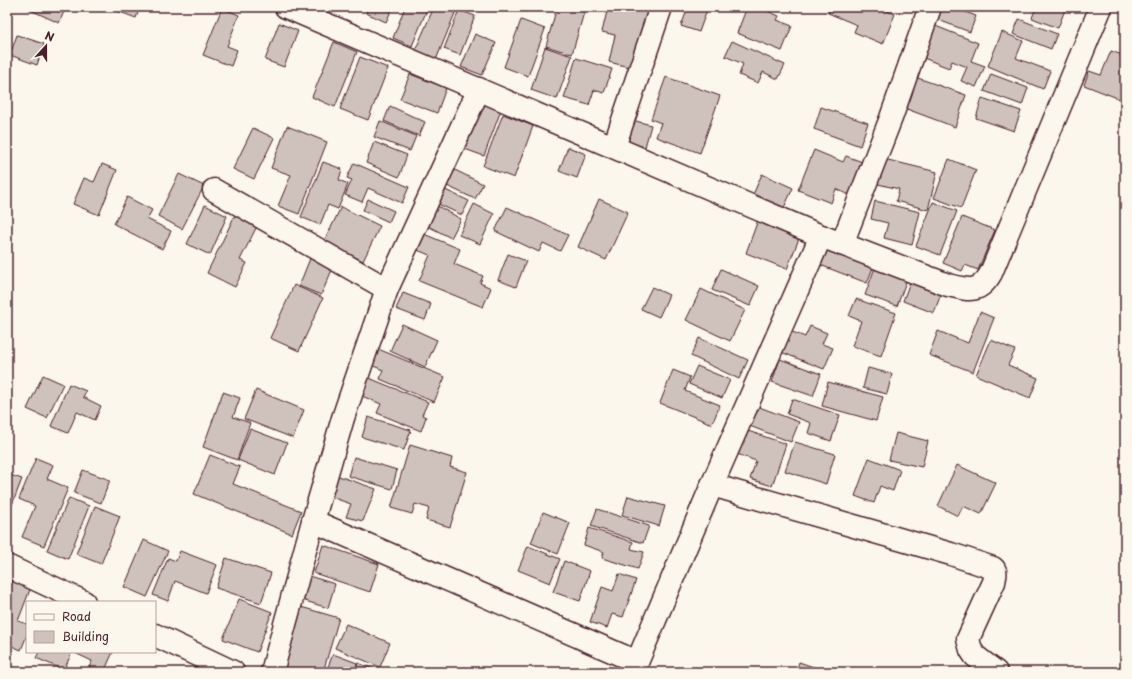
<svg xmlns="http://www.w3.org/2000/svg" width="1132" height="679" font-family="'Playpen Sans',sans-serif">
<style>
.building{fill:#cfc2bc;stroke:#4a1f2b}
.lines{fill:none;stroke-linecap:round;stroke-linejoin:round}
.minor-casing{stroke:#4a1f2b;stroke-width:25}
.minor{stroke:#fbf7ec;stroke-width:22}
</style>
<rect width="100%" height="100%" fill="#fbf7ec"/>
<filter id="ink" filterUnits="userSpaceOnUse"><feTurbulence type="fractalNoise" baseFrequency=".025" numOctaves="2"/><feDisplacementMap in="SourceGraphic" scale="8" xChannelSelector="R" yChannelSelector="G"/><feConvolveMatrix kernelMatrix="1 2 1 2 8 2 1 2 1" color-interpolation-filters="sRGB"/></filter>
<g filter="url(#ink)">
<g class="building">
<polygon points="26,7 66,7 59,23 26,8"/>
<polygon points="113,7 140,7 136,18 112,9"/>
<polygon points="368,7 393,7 386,22 366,13"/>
<polygon points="405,7 428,7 412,46 393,38"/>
<polygon points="434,7 440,7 455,13 436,60 415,51"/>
<polygon points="557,7 576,7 585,9 572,54 546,46"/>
<polygon points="608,7 630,7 647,11 633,68 609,62 615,35 602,32"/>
<polygon points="670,7 708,7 699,32 681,26 686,13"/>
<polygon points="747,7 758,7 779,16 777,20 792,26 782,51 737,33"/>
<polygon points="831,7 877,7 895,14 883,44 854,32 857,25 828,13"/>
<polygon points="937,7 965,7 963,11 976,16 970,32 933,18"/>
<polygon points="1036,7 1066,7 1058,28 1032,18"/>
<polygon points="222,8 239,15 227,46 237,50 231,66 203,55"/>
<polygon points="459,10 475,16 460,55 444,49"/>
<polygon points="1019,19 1057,34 1051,49 1013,34"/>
<polygon points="521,20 545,29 528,76 504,67"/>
<polygon points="279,23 298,31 284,67 265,60"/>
<polygon points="933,25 978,43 971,61 985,66 976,87 961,81 967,67 952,61 949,68 921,57"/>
<polygon points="1002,32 1023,41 1016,58 1050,71 1043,89 988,66"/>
<polygon points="475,34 496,43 482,75 461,67"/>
<polygon points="17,35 44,44 37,65 10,55"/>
<polygon points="732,41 785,65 778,79 763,72 758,83 739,75 743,64 725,56"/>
<polygon points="334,42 357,52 335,107 312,97"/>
<polygon points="545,47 572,56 557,99 531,90"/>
<polygon points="1111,51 1125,56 1125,101 1084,85 1089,71 1101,75"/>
<polygon points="360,57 388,68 368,120 340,109"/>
<polygon points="576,58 612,69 604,93 594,90 589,105 564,98"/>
<polygon points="410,74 446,88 437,113 400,99"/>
<polygon points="991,74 1028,88 1022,105 984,91"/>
<polygon points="666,77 720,96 700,153 656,137 661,123 651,119"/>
<polygon points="915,77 966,95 955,127 904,108"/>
<polygon points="982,98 1021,111 1014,131 976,118"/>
<polygon points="479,102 501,110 484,156 462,148"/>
<polygon points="390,106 425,122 419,136 384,121"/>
<polygon points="821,107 868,123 860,146 814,129"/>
<polygon points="503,114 533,126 514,178 483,166"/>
<polygon points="632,120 651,125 645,147 626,142"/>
<polygon points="380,121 416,136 410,151 374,137"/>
<polygon points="287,126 327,142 299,214 278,206 291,175 271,168"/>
<polygon points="253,128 274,138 254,179 233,169"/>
<polygon points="374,142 407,155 399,177 366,163"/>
<polygon points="568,147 586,154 577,178 559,171"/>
<polygon points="814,150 843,162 846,156 865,163 852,196 836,189 831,203 798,190"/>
<polygon points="884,159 937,172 928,210 896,201 899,189 878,184"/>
<polygon points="949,159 976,170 961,208 934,198"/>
<polygon points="323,162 342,169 339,180 348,184 338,209 328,205 320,225 301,217"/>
<polygon points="354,163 409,187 402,203 368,188 362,202 345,195 352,180 347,178"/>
<polygon points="102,164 117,170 99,215 73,204 84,178 94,182"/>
<polygon points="453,169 483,184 475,199 445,185"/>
<polygon points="179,174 204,186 182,229 158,216"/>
<polygon points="762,174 793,188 783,210 752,197"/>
<polygon points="441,188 469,201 462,215 434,202"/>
<polygon points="127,197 152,210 147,219 171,231 162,249 114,224"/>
<polygon points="368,199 394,211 389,222 363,210"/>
<polygon points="599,199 628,212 606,260 578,247"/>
<polygon points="875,201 920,212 912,245 884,238 888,223 871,219"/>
<polygon points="933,202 957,211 940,255 916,246"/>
<polygon points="434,204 461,219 451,238 424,224"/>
<polygon points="474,204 494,214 480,244 459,235"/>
<polygon points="205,205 227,216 210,255 187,244"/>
<polygon points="341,207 380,226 363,261 324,242"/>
<polygon points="507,207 568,235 560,251 543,243 539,252 495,231"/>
<polygon points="235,215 257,226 240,260 247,263 235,287 207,273"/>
<polygon points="962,217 995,230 978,270 965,265 962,271 943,263"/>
<polygon points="758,220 800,236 787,269 746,253"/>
<polygon points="419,232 460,249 454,264 483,276 480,283 491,288 483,307 419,281 430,255 412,248"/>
<polygon points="823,242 875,262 867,283 815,263"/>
<polygon points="313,251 336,261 321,295 299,286"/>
<polygon points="508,254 526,261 516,287 498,280"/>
<polygon points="876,265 908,276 897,306 865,295"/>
<polygon points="721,269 759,286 750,306 712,290"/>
<polygon points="911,279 942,291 934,313 903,301"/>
<polygon points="294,285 323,298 299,351 270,338"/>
<polygon points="652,287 669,295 659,317 641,309"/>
<polygon points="701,289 745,310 730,341 686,320"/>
<polygon points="403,293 431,304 425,320 396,309"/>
<polygon points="856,299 896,313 881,356 852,346 861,321 849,316"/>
<polygon points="980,312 994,318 973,372 929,355 938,331 968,343"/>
<polygon points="402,324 437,340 425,367 390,351"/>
<polygon points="810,326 827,333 822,344 833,348 824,369 781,352 790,331 805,337"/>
<polygon points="699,338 748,360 739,379 691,356"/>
<polygon points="991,340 1015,350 1008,365 1038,378 1030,398 976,375"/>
<polygon points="371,346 445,377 434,402 380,379 383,370 364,362"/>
<polygon points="780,359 821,374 813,396 772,382"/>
<polygon points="697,366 730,380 722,398 689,384"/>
<polygon points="868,368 892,374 887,394 863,388"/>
<polygon points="673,370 690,377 685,391 720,405 712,424 660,403"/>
<polygon points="43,375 63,384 47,418 27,409"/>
<polygon points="364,376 428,402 422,415 426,417 421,431 377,413 381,404 357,394"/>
<polygon points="828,382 883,397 876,421 822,406"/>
<polygon points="69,384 86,391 83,397 101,406 95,420 77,412 68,433 51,426"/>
<polygon points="256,390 304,410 293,438 244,419"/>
<polygon points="223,392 240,398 233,417 250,423 237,460 203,447"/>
<polygon points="792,399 840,415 831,441 808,433 811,423 787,414"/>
<polygon points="754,405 799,422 791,442 747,425"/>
<polygon points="368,417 411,430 404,450 362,437"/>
<polygon points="250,429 287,443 275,475 238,460"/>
<polygon points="745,430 786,444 772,486 750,479 756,461 737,454"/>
<polygon points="896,433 928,441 922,467 889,460"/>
<polygon points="795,442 835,454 826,484 785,471"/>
<polygon points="410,445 452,458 450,467 467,472 450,527 426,520 429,508 415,504 412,514 391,508"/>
<polygon points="210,455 240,467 233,484 301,511 292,534 194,494"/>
<polygon points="354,457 397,470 392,489 348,476"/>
<polygon points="36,458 53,465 47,479 68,488 44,546 22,537 35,506 19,499"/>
<polygon points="869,458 900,470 893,491 880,486 874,503 855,496"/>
<polygon points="957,465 996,483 981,514 963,506 958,516 938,506"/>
<polygon points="83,470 110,480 101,503 74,493"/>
<polygon points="7,474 22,479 8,515 7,515"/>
<polygon points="336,475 376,489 363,521 346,517 351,504 328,496"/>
<polygon points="628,496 665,506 659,526 622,515"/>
<polygon points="69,498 89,506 68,559 47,550"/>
<polygon points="95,506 120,516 101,564 76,554"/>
<polygon points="597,509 649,526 643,543 591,526"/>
<polygon points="543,512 570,523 558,554 531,543"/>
<polygon points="589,528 633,542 631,549 644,552 638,569 602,558 604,552 584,545"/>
<polygon points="144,540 168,551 147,597 124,587"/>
<polygon points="323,545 379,564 370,592 314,573"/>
<polygon points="528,546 560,559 550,583 518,570"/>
<polygon points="180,551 217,565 206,593 175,581 168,601 153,595 168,558 176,561"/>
<polygon points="226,558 271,573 261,603 216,588"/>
<polygon points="564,561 590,571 580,601 553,592"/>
<polygon points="7,571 14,574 7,591"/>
<polygon points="619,574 636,580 623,617 612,614 607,628 590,622 602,587 613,591"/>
<polygon points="309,576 335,584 328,608 302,600"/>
<polygon points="13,580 31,587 18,621 27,624 27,635 21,650 7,644 7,595"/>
<polygon points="239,599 272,612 257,652 223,639"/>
<polygon points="301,607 339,618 323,672 283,672"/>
<polygon points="346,624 390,643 380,667 335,648"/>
<polygon points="39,652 72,652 64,670 36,658"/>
<polygon points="75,652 113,652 104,672 87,672 92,661 75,653"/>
<polygon points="333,654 357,663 354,672 326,672"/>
<polygon points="799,662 828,672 796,672"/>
<polygon points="358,663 381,672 355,672"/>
</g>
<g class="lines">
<defs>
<g id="minor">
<path d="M286,7L821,236L948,285C969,290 979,294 991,273L1101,7"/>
<polyline points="614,147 661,7"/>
<polyline points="214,190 387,289"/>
<polyline points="842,244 891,118 930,7"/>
<path d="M712,485L951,554L993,568C997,571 995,577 994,582L968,639L971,650L975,656L996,672"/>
<polyline points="313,521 637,662"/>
<polyline points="7,566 84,602"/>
<polyline points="155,635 233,672"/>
<polyline points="272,672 313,521 343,418 387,289 479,89"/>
<polyline points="633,672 712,485 821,236"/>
</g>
</defs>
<use href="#minor" class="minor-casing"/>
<use href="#minor" class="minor"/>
</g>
</g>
<rect width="1132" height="679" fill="none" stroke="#fbf7ec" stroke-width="24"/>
<rect x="12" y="12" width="1108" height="655" fill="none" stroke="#4a1f2b" stroke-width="1.5" filter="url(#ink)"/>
<rect x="26" y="601" width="130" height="52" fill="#fbf7ec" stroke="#b4a19f"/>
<rect x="34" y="614" width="20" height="6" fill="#fbf7ec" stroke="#b4a19f"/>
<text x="62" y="621" font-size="12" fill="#4a1f2b">Road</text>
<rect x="34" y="631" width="20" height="12" fill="#cfc2bc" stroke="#b4a19f"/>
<text x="62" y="641" font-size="12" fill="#4a1f2b">Building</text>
<g transform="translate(46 46) rotate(21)" stroke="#fbf7ec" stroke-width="3" paint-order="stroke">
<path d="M0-3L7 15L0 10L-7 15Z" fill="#4a1f2b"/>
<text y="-6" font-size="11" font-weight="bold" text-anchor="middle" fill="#4a1f2b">N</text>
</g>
</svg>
